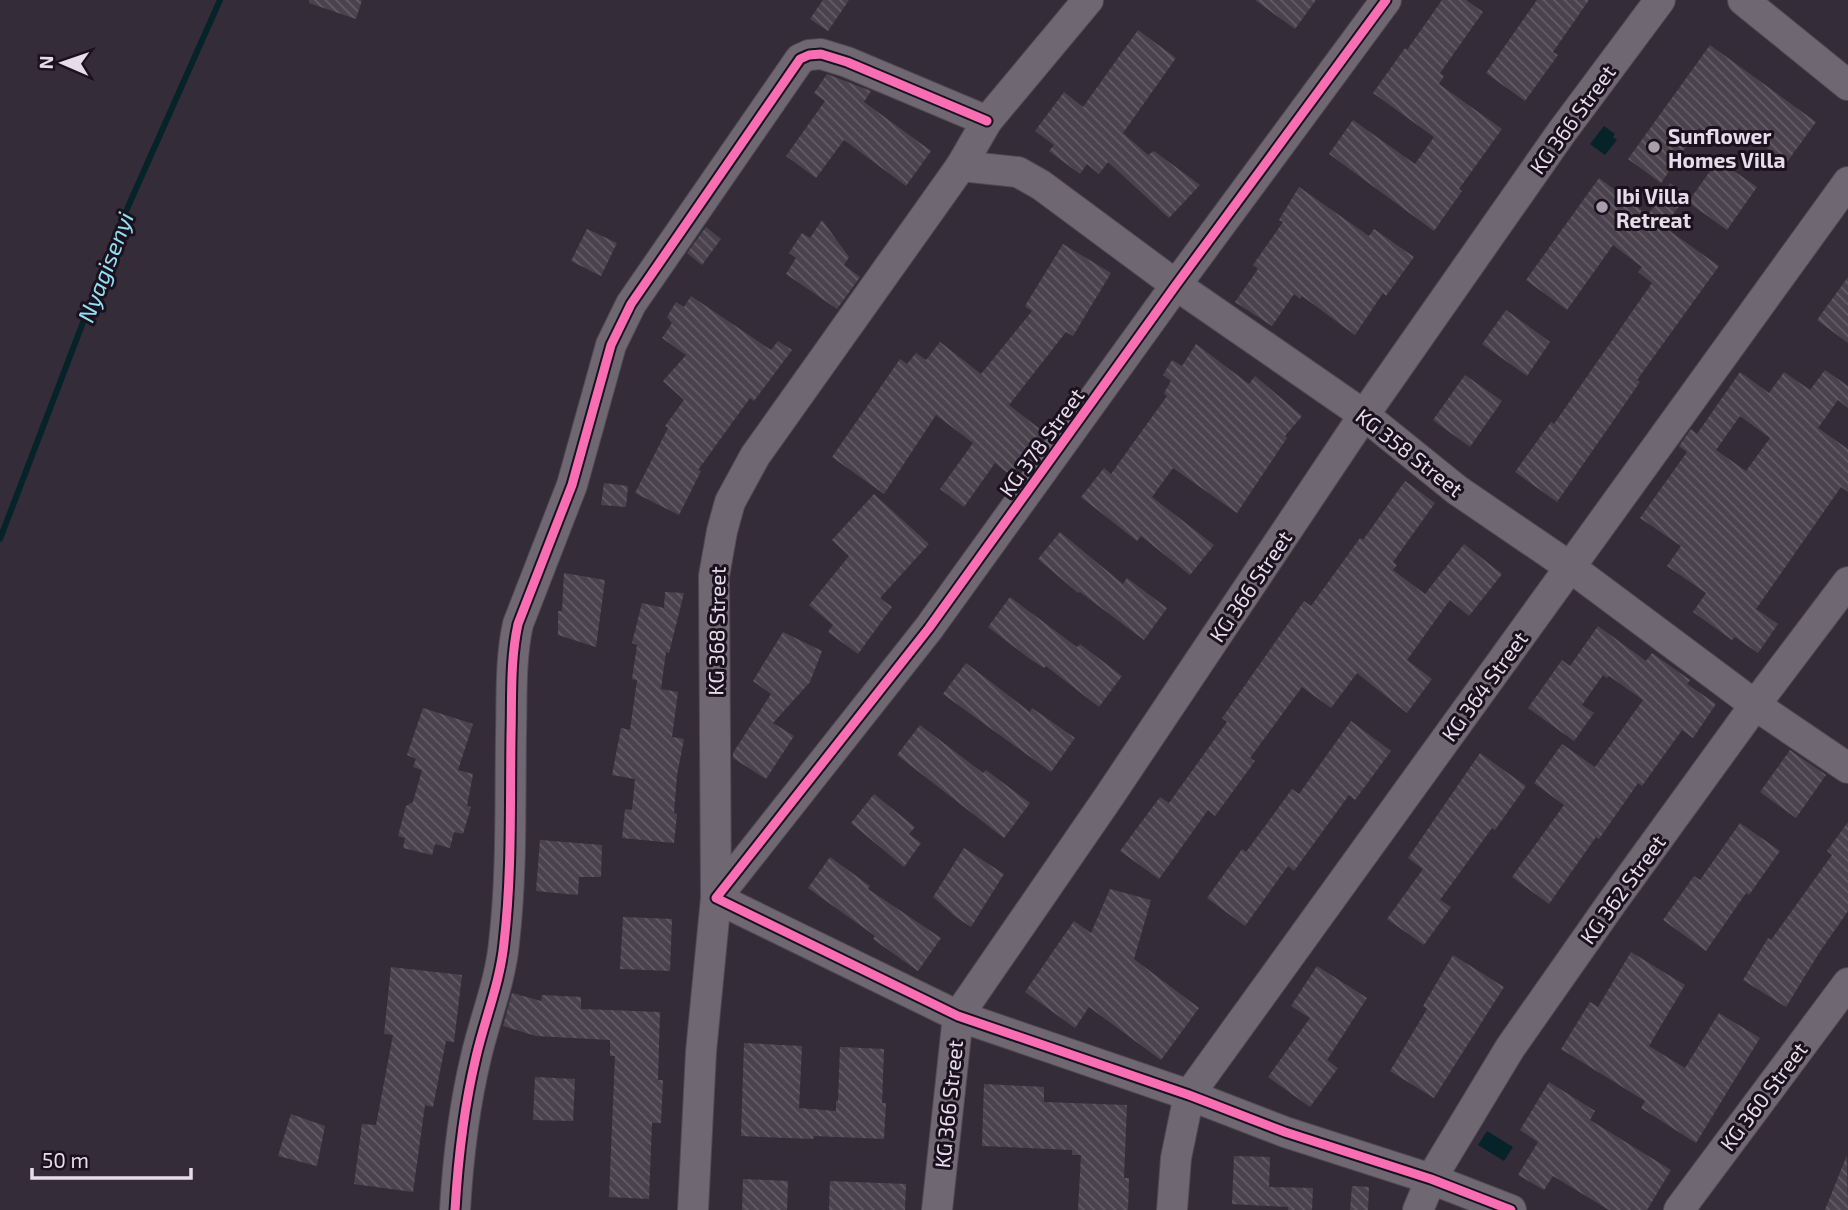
<svg xmlns="http://www.w3.org/2000/svg" width="1848" height="1210" font-family="'Exo 2',sans-serif">
<style>
.water{fill:#06232a}
.lines{fill:none;stroke-linecap:round;stroke-linejoin:round}
.stream{stroke:#06232a;stroke-width:6}
.building{fill:url(#building-back-hatch);fill-rule:evenodd}
.minor-casing{stroke:#514955;stroke-width:32}
.minor{stroke:#6f6873;stroke-width:30}
.cycleway-casing{stroke:#19121e;stroke-width:13}
.cycleway{stroke:#f96db3;stroke-width:9}
.poi-dot{fill:#a89ead;stroke:#19121e;stroke-width:2.5}
.labels{text-anchor:middle;dominant-baseline:central;stroke-width:6;stroke-linejoin:round;paint-order:stroke}
.street-label{font-size:21px;fill:#e6dcec;stroke:#19121e}
.poi-label{font-size:21px;font-weight:bold;fill:#e6dcec;stroke:#19121e;text-anchor:start}
.water-label{font-size:23px;font-style:italic;fill:#93e0f2;stroke:#19121e}
</style>
<defs>
<pattern id="building-back-hatch" width="6" height="6" patternUnits="userSpaceOnUse" patternTransform="scale(1.75)"><rect width="6" height="6" fill="#4a434e"/><path d="M-1 5l2 2M0 0l6 6M5-1l2 2" fill="none" stroke="#645e68"/></pattern>
</defs>
<rect width="100%" height="100%" fill="#352c39"/>
<g class="water">
<polygon points="1604,126 1615,134 1613,137 1617,140 1605,155 1590,144"/>
<polygon points="1487,1131 1513,1147 1504,1161 1478,1145"/>
</g>
<g class="lines">
<polyline class="stream" points="0,539 123,218 220,0"/>
</g>
<g class="building">
<polygon points="309,0 362,0 356,19 309,3"/>
<polygon points="823,0 849,0 828,31 810,19"/>
<polygon points="1255,0 1316,0 1295,29"/>
<polygon points="1442,0 1466,0 1483,12 1440,73 1444,76 1439,84 1502,129 1459,189 1462,191 1434,231 1329,154 1353,120 1415,164 1434,137 1373,93 1405,48 1407,50"/>
<polygon points="1537,0 1589,0 1553,52 1558,55 1525,101 1486,73"/>
<polygon points="1138,30 1176,58 1123,133 1148,155 1154,151 1200,185 1169,218 1108,162 1099,174 1087,164 1080,174 1049,151 1054,145 1035,131 1064,92 1083,107"/>
<polygon points="1710,45 1816,122 1787,162 1739,128 1726,148 1699,128 1661,183 1628,159"/>
<polygon points="827,74 871,91 864,102 931,151 906,186 844,140 816,178 786,156 825,101 814,93"/>
<polygon points="1718,160 1757,187 1727,230 1688,202"/>
<polygon points="1599,178 1648,215 1670,183 1687,195 1664,227 1719,266 1637,380 1640,382 1557,502 1515,472 1551,422 1554,424 1652,283 1638,272 1642,267 1613,245 1567,310 1526,280"/>
<polygon points="1299,187 1369,236 1374,229 1414,257 1386,296 1383,293 1355,335 1302,296 1300,299 1294,294 1272,326 1235,302 1258,269 1253,265 1283,222 1279,220"/>
<polygon points="822,220 849,257 844,265 860,277 837,309 786,274 796,258 789,253 802,233 810,238"/>
<polygon points="706,227 721,239 702,265 687,253"/>
<polygon points="587,229 617,243 601,276 571,261"/>
<polygon points="1063,244 1111,273 1073,336 1066,332 1009,405 1045,433 1010,475 995,463 964,507 940,489 973,443 936,415 884,494 832,457 900,359 907,364 916,353 926,360 940,342 981,374 1032,311 1025,306"/>
<polygon points="1848,277 1848,343 1817,320"/>
<polygon points="691,296 771,350 778,341 792,350 754,401 750,398 698,470 701,471 679,515 635,493 668,428 665,426 684,400 663,381 686,355 662,338 672,323 667,317 676,302 684,307"/>
<polygon points="1506,310 1550,342 1527,376 1482,344"/>
<polygon points="1196,344 1249,384 1255,376 1302,416 1285,436 1287,438 1237,513 1173,468 1152,497 1214,545 1190,575 1141,536 1137,541 1081,497 1104,468 1111,474 1167,396 1164,393 1171,381 1163,375 1172,360 1182,366"/>
<path d="M1825,370L1848,386V408L1838,400L1818,428L1848,449V492L1841,487L1756,609L1778,624L1758,653L1735,637L1732,640L1693,612L1706,593L1667,566L1681,546L1640,518L1687,452L1679,446L1691,429L1697,434L1740,372L1769,393L1784,372L1810,390ZM1740,416L1770,438L1746,471L1716,450Z"/>
<polygon points="1465,375 1502,401 1470,447 1433,420"/>
<polygon points="1405,481 1435,503 1393,562 1397,565 1393,570 1425,594 1464,544 1502,574 1469,616 1450,600 1407,660 1432,679 1407,713 1357,673 1331,708 1302,687 1250,758 1255,761 1215,816 1208,810 1159,879 1120,851 1160,797 1169,803 1227,722 1222,718 1304,601 1311,606 1360,538 1363,540"/>
<polygon points="604,483 628,486 626,507 601,505"/>
<polygon points="874,494 929,544 880,598 892,607 858,654 828,632 833,625 809,605 849,556 832,540"/>
<polygon points="1060,532 1123,584 1127,578 1167,608 1144,640 1080,592 1078,593 1038,559"/>
<polygon points="564,573 605,580 596,647 558,635 558,611 562,611"/>
<polygon points="665,592 684,593 669,653 666,652 661,689 678,692 672,737 684,739 677,775 674,813 677,814 674,843 622,838 625,809 632,810 635,779 612,775 621,728 630,730 637,680 632,679 637,645 632,643 642,603 664,608"/>
<polygon points="1010,597 1077,647 1080,644 1122,676 1099,707 1046,666 1044,668 1030,659 988,627"/>
<polygon points="1598,626 1646,661 1652,653 1690,680 1687,684 1716,704 1693,738 1682,730 1642,786 1638,783 1599,839 1596,837 1549,904 1512,877 1564,805 1534,783 1562,744 1595,767 1643,700 1609,676 1607,678 1603,675 1582,705 1594,713 1574,741 1528,708 1562,660 1570,666"/>
<polygon points="783,632 822,651 810,682 773,723 794,736 766,779 733,758 733,753 771,694 753,681"/>
<polygon points="966,663 1030,712 1032,708 1075,738 1051,772 943,694"/>
<polygon points="423,708 473,724 458,770 473,774 467,806 471,807 463,834 454,832 450,848 435,844 432,855 403,848 405,838 398,836 406,806 413,802 422,770 413,767 416,759 407,755"/>
<polygon points="1351,721 1391,751 1355,800 1349,795 1294,871 1288,866 1245,926 1207,898 1242,849 1246,852 1292,789 1299,794"/>
<polygon points="920,725 983,773 986,770 1030,803 1004,838 897,755"/>
<polygon points="1790,750 1826,775 1796,818 1760,792"/>
<polygon points="1480,753 1526,786 1495,830 1492,828 1440,900 1451,907 1424,945 1387,919 1423,869 1408,858"/>
<polygon points="874,794 915,827 909,834 921,843 904,867 851,823"/>
<polygon points="1848,822 1848,911 1819,953 1786,1007 1743,980 1768,938 1771,940 1832,855 1827,851"/>
<polygon points="1740,823 1780,851 1749,895 1746,893 1706,951 1663,920 1694,876 1700,880"/>
<polygon points="540,840 602,845 601,877 579,877 578,895 536,891"/>
<polygon points="964,848 1004,874 971,927 956,917 933,897"/>
<polygon points="830,857 870,886 868,889 941,938 918,971 873,939 875,936 808,888"/>
<polygon points="1110,889 1151,900 1134,959 1199,1008 1161,1060 1089,1007 1075,1028 1025,992 1074,921 1091,933"/>
<polygon points="623,917 672,919 670,971 620,969"/>
<polygon points="1631,952 1685,985 1649,1046 1685,1068 1719,1013 1760,1038 1696,1143 1641,1108 1645,1101 1561,1049 1590,1002 1598,1007"/>
<polygon points="1453,955 1504,987 1434,1098 1390,1071 1427,1009 1423,1006"/>
<polygon points="1317,966 1367,998 1327,1060 1338,1068 1310,1107 1268,1077 1310,1018 1291,1006"/>
<polygon points="391,967 462,975 454,1042 446,1041 433,1107 425,1105 413,1192 354,1184 362,1124 376,1125 393,1035 384,1034"/>
<polygon points="512,993 541,1001 542,995 581,997 581,1009 660,1012 658,1080 663,1080 661,1123 652,1123 649,1199 609,1197 615,1056 610,1056 610,1040 536,1036 503,1026"/>
<polygon points="744,1043 802,1046 799,1108 836,1111 836,1101 838,1101 840,1047 884,1049 882,1103 886,1103 884,1139 814,1136 813,1139 741,1136"/>
<polygon points="535,1077 575,1079 573,1121 533,1120"/>
<polygon points="1549,1082 1595,1111 1590,1120 1671,1170 1647,1210 1609,1210 1553,1176 1544,1190 1518,1175 1538,1142 1520,1130"/>
<polygon points="984,1084 1044,1087 1044,1102 1127,1105 1124,1178 1129,1178 1128,1210 1078,1210 1081,1155 1072,1155 1072,1150 982,1146"/>
<polygon points="291,1114 325,1126 317,1166 278,1156"/>
<polygon points="1847,1155 1848,1210 1825,1210"/>
<polygon points="1234,1156 1270,1157 1269,1187 1313,1188 1312,1210 1288,1210 1288,1207 1232,1204"/>
<polygon points="743,1179 788,1181 787,1210 742,1210"/>
<polygon points="830,1181 906,1184 905,1210 829,1210"/>
<polygon points="1352,1186 1369,1187 1368,1210 1350,1210"/>
</g>
<g class="lines">
<defs>
<g id="minor">
<polyline points="1386,0 1176,285 929,628 716,898 958,1016 1189,1095 1285,1132 1431,1179 1511,1210"/>
<polyline points="1743,0 1848,85"/>
<polyline points="961,166 1018,172 1041,185 1176,285 1364,415 1457,490 1570,567 1755,705 1848,768"/>
<path d="M455,1210C458,1159 464,1107 476,1057C485,1018 500,983 504,943C512,874 510,804 511,735C512,698 510,660 518,624L572,485L611,345L631,304L800,59L809,55L821,54L847,62L987,121"/>
<polyline points="693,1210 701,1052 716,898 714,576 722,531 730,502 755,456 961,166 987,121 1088,0"/>
<polyline points="937,1210 958,1016 1110,795 1364,415 1561,133 1660,0"/>
<polyline points="1172,1210 1176,1158 1189,1095 1848,182"/>
<polyline points="1418,1210 1431,1179 1510,1048 1613,901 1755,705 1848,582"/>
<polyline points="1679,1210 1848,983"/>
</g>
</defs>
<use href="#minor" class="minor-casing"/>
<use href="#minor" class="minor"/>
<defs>
<g id="cycleway">
<polyline points="1386,0 1176,285 929,628 716,898 958,1016 1189,1095 1285,1132 1431,1179 1511,1210"/>
<path d="M455,1210C458,1159 464,1107 476,1057C485,1018 500,983 504,943C512,874 510,804 511,735C512,698 510,660 518,624L572,485L611,345L631,304L800,59L809,55L821,54L847,62L987,121"/>
</g>
</defs>
<use href="#cycleway" class="cycleway-casing"/>
<use href="#cycleway" class="cycleway"/>
</g>
<g class="poi-dot">
<circle cx="1654" cy="147" r="7"/>
<circle cx="1602" cy="207" r="7"/>
</g>
<g class="labels">
<g class="street-label">
<text transform="translate(1572 119) rotate(-54)">KG 366 Street</text>
<text transform="translate(1041 442) rotate(-54)">KG 378 Street</text>
<text transform="translate(1410 452) rotate(38)">KG 358 Street</text>
<text transform="translate(1250 586) rotate(-56)">KG 366 Street</text>
<text transform="translate(716 631) rotate(-89)">KG 368 Street</text>
<text transform="translate(1484 686) rotate(-54)">KG 364 Street</text>
<text transform="translate(1622 889) rotate(-54)">KG 362 Street</text>
<text transform="translate(1763 1096) rotate(-53)">KG 360 Street</text>
<text transform="translate(948 1104) rotate(-84)">KG 366 Street</text>
</g>
<g class="poi-label">
<text x="1668" y="135">Sunflower<tspan x="1668" dy="24">Homes Villa</tspan></text>
<text x="1616" y="195">Ibi Villa<tspan x="1616" dy="24">Retreat</tspan></text>
</g>
<g class="water-label">
<text transform="translate(105 267) rotate(-69)">Nyagisenyi</text>
</g>
</g>
<g transform="translate(63 63) rotate(272)" stroke="#19121e" stroke-width="5" paint-order="stroke">
<path d="M0-5L12 26L0 18L-12 26Z" fill="#e6dcec"/>
<text y="-10" font-size="19" font-weight="bold" text-anchor="middle" fill="#e6dcec">N</text>
</g>
<path d="M32 1168v10h159v-10" fill="none" stroke="#e6dcec" stroke-width="3.5"/>
<text x="42" y="1168" font-size="21" fill="#e6dcec" stroke="#19121e" stroke-width="5" paint-order="stroke">50 m</text>
</svg>
